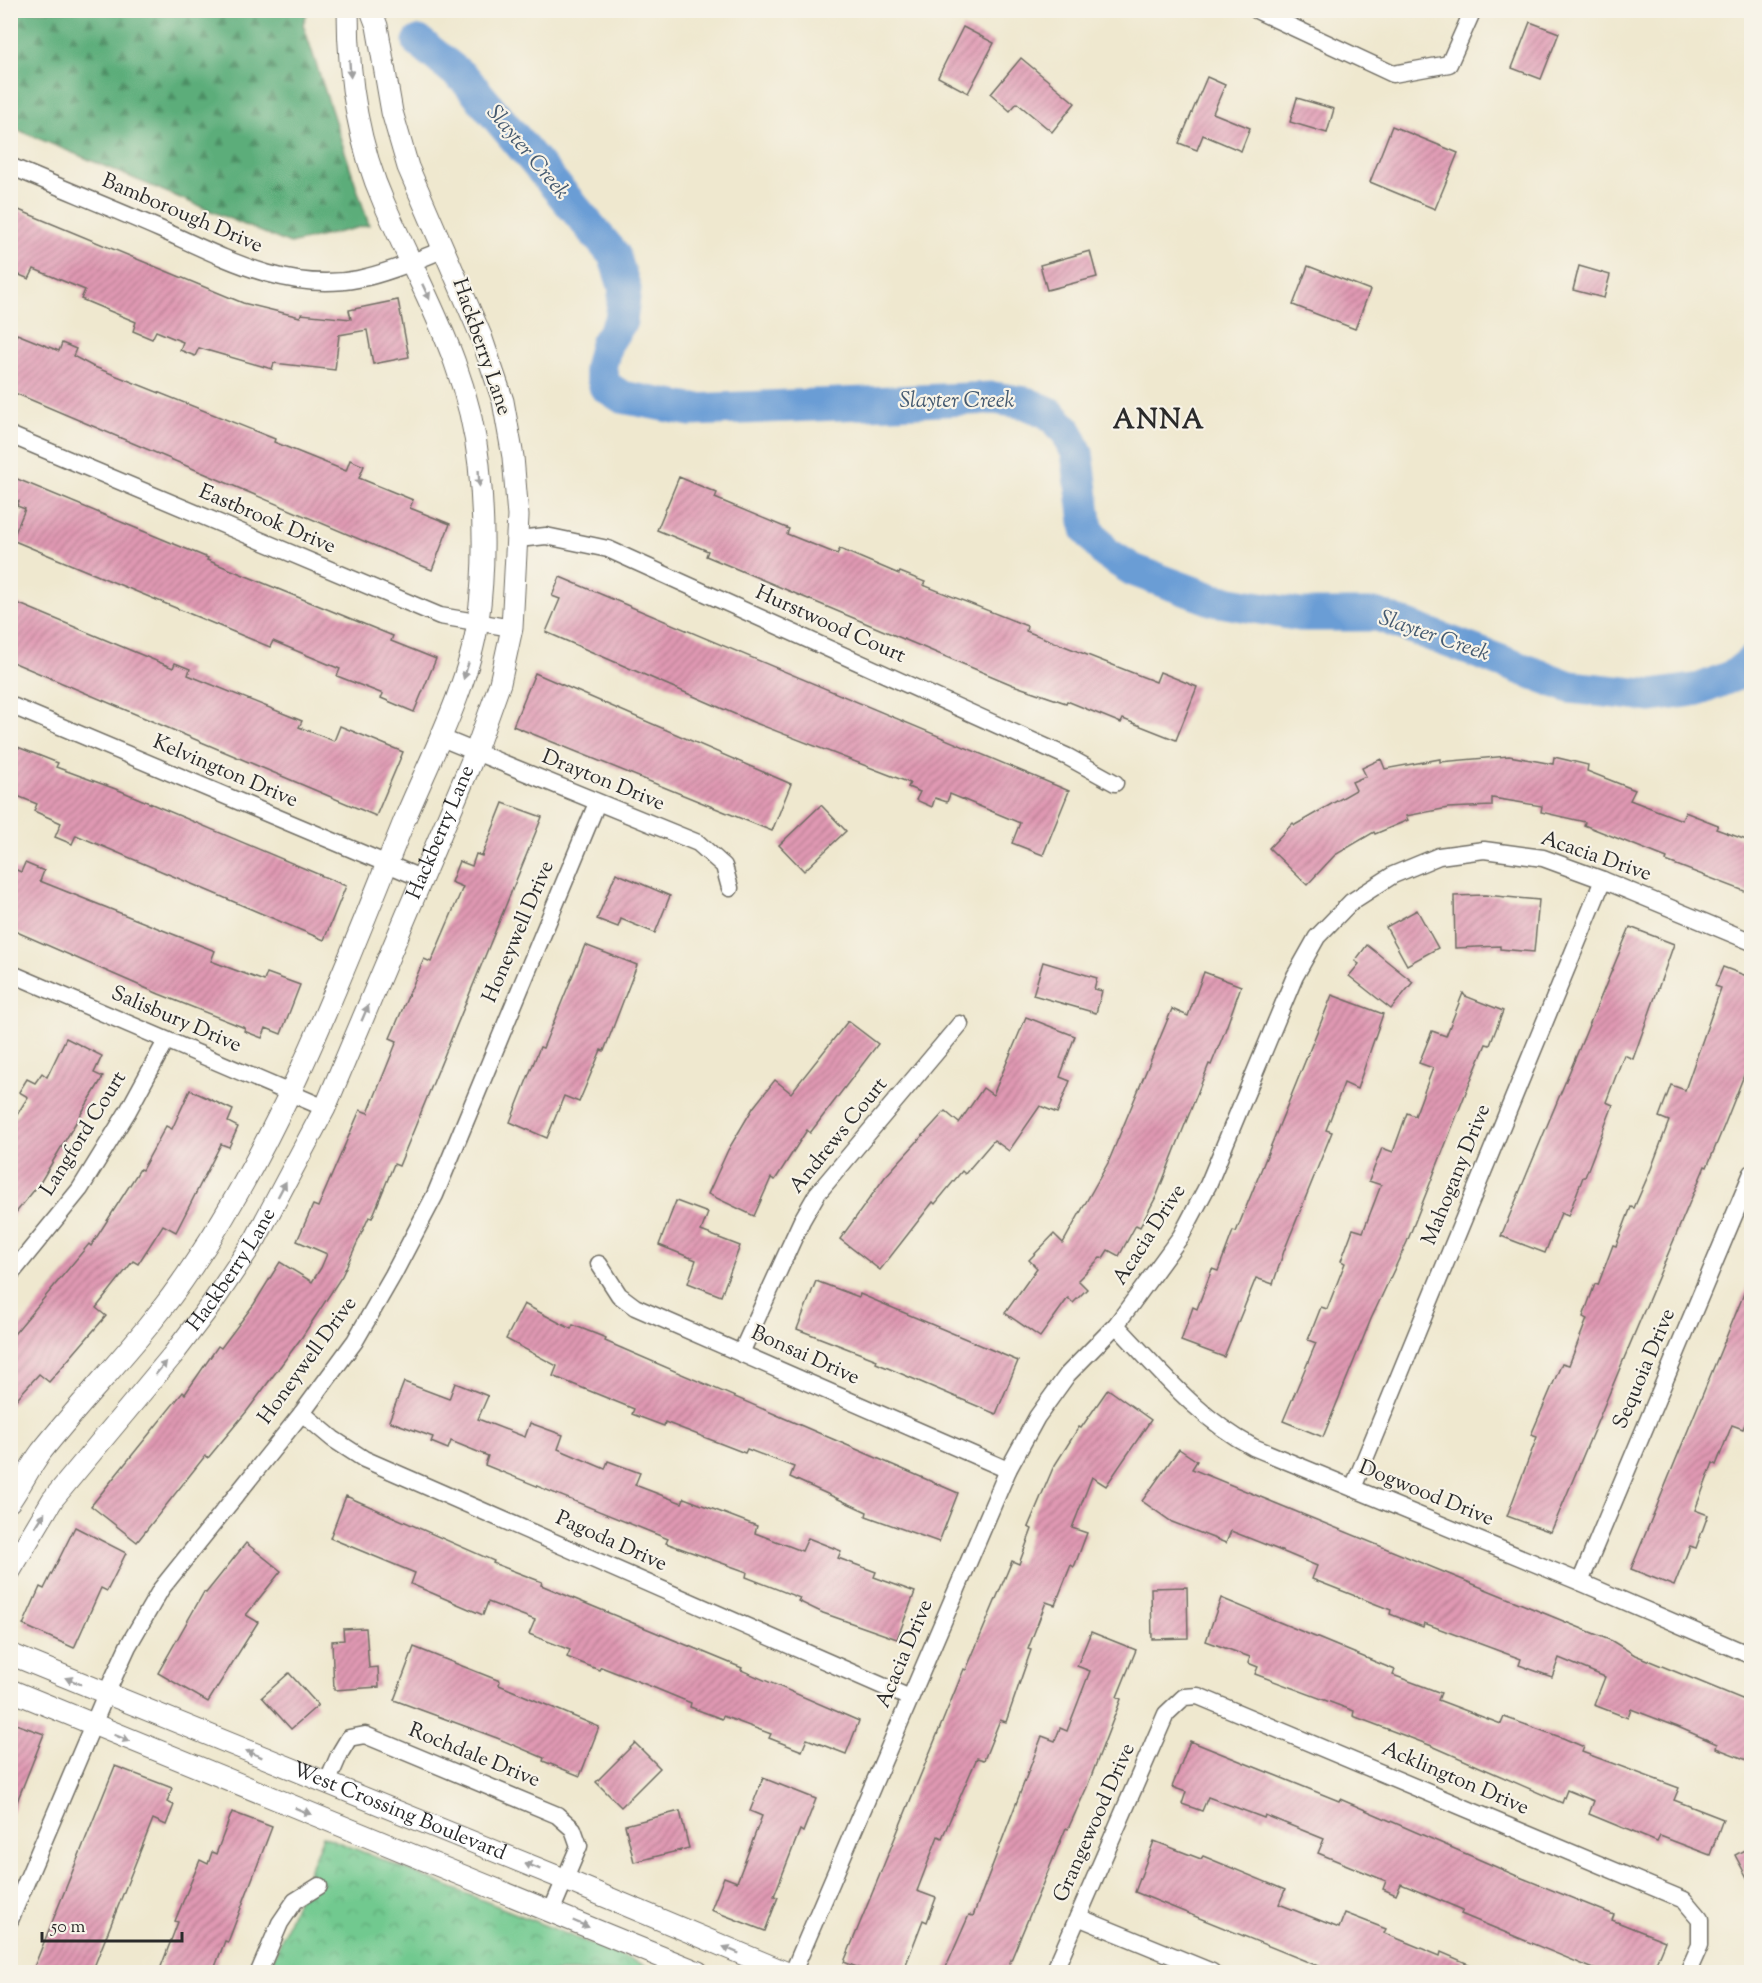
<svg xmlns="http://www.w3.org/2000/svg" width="1762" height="1983" font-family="'Sorts Mill Goudy',serif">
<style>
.forest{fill:url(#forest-firs);stroke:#446c52;stroke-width:1.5}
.park{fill:url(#park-crowns);stroke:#4e7a5d;stroke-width:1.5}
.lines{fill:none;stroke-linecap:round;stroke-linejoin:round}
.river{stroke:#6a9dd5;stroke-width:33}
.building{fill:url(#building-hatch)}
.minor-casing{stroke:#706d64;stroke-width:19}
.tertiary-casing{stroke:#706d64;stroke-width:23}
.minor{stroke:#fff;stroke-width:16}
.tertiary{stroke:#fff;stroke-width:21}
.oneway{fill:#a0a0a0}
.labels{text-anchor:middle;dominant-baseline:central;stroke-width:4.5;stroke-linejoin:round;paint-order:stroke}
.street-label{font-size:21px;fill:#2b2b2b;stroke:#f7f3e8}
.water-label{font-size:22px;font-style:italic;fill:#44596f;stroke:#f7f3e8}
.district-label{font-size:27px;font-weight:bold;letter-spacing:1.5px;fill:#2b2b2b;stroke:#f7f3e8}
</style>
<defs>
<pattern id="forest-firs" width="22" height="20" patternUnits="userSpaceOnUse" patternTransform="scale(1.5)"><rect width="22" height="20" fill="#5cad7a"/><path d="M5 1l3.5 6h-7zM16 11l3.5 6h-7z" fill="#4c8d64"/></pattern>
<pattern id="park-crowns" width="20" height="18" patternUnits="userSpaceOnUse" patternTransform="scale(1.5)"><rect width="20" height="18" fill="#71c98f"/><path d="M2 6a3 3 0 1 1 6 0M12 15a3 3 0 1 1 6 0" fill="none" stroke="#5da375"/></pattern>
<pattern id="building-hatch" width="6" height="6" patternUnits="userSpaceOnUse" patternTransform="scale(1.5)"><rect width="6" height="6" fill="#e099b3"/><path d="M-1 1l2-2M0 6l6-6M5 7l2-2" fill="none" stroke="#b67d92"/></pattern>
</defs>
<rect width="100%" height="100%" fill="#f7f3e8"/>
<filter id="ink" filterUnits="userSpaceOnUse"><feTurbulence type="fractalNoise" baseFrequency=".0167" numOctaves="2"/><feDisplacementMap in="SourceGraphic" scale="12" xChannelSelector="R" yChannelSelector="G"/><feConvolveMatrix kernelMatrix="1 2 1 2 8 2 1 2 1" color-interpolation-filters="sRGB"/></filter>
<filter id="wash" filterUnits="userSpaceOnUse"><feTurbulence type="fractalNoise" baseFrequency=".008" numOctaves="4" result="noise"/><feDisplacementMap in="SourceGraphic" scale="24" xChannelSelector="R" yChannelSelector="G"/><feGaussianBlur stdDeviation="1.35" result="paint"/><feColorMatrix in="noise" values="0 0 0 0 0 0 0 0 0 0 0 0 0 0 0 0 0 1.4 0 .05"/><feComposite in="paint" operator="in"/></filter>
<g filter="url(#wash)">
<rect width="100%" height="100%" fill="#efe8cf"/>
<polygon class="forest" points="10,11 308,11 303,24 369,225 290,244 11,127"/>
<polygon class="park" points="323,1836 661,1972 268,1972"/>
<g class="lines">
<polyline class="river" points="419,42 465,79 614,255 625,289 621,321 606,344 600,368 605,386 622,397 691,410 994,398 1026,403 1049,413 1066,430 1077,453 1087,529 1106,553 1133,570 1214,600 1300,615 1378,615 1570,687 1652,696 1700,689 1735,675 1752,661"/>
</g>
<g id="blocks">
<g class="building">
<polygon points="1530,22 1559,33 1541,79 1512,68"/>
<polygon points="963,27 994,43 968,93 938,77"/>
<polygon points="1021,58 1075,103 1052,132 1017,103 1010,111 991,94"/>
<polygon points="1207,77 1225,85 1213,113 1250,128 1241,151 1203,135 1197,150 1179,143"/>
<polygon points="1297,98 1334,109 1327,133 1290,122"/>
<polygon points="1392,126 1458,153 1435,209 1370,182"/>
<polygon points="14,208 243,303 300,317 301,314 351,319 349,310 398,300 409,357 373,364 367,330 339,335 335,370 274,363 272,369 199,348 195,356 180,350 183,342 156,331 152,339 133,331 136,322 81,299 85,290 34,269 29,279 10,271 10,217"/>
<polygon points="1090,251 1097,277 1047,290 1040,265"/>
<polygon points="1308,266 1370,290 1355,329 1293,305"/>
<polygon points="1579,266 1610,275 1604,298 1573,290"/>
<polygon points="17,334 59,351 62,343 76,349 73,356 92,366 275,439 274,442 346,471 350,460 364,466 359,478 413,500 410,508 450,524 432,570 10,391 10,350"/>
<polygon points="10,476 208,558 207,560 393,636 391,641 436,659 414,712 381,698 383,694 337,676 340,669 273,641 270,647 12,540 25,509 17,506 19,501 10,498"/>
<polygon points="679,477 717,493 715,498 789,529 787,534 837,554 840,549 899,574 900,572 925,582 923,585 1027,626 1026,631 1156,682 1160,672 1197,687 1176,740 1123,719 1121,723 1067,701 1066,703 1013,685 706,556 708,551 657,530"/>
<polygon points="560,577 1069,791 1043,855 1012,843 1020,823 950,794 947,802 935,798 932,807 916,800 920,792 908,787 910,783 753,722 546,632 560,599 552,596"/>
<polygon points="10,600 173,668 175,663 190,669 188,675 302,721 299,727 334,741 340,726 403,752 376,816 10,661"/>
<polygon points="535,673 791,784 772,831 513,726"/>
<polygon points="10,744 58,763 56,767 121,791 346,886 324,940 76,835 72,844 55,837 61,823 34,811 37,804 10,793"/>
<polygon points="1509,756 1553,764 1554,757 1588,765 1587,771 1635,790 1630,800 1682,820 1685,812 1718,825 1716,829 1752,842 1752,894 1666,861 1667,858 1584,825 1585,822 1541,812 1542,806 1492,798 1492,806 1448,808 1406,816 1408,820 1375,834 1374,832 1335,855 1307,885 1269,848 1293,823 1295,825 1356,790 1352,782 1366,776 1362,768 1381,759 1385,769 1440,759 1440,762"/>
<polygon points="503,803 542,817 399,1166 394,1164 372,1218 369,1217 342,1276 302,1337 247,1411 208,1458 205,1456 137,1542 91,1506 183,1392 185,1394 218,1346 221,1348 254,1304 280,1262 312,1282 321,1268 327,1254 297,1241 313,1205 318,1207 360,1110 368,1113 397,1041 390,1038 424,959 431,962 463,887 451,882 459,861 472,866 476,854 482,856"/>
<polygon points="821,805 846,831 804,871 779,845"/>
<polygon points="25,863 44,871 40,881 215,951 211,961 264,981 267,973 300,985 281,1034 266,1028 262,1038 244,1031 245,1028 159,994 10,929 10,867 21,872"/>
<polygon points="616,873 670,896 655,933 621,919 618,927 597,919"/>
<polygon points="1485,895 1539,900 1534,952 1500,949 1500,946 1455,948 1454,896"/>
<polygon points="1417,910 1438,948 1407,965 1386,927"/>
<polygon points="1630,927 1674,944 1633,1059 1624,1055 1606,1102 1613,1105 1585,1177 1583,1177 1568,1216 1561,1213 1545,1253 1501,1236"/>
<polygon points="585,945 637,965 604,1051 601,1050 579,1102 564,1096 547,1138 510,1122 540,1047 543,1048"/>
<polygon points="1367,945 1413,982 1391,1009 1349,976 1359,964 1355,961"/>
<polygon points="1043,962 1097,978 1094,989 1102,991 1096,1013 1033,995"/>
<polygon points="1723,967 1752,978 1752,1055 1724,1126 1707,1167 1705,1166 1551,1532 1507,1516 1537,1437 1531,1435 1562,1363 1569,1365 1587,1319 1583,1317 1595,1284 1598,1285 1613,1245 1616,1246 1631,1207 1634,1208 1651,1169 1669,1121 1659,1117 1671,1085 1685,1090 1721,988 1715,986"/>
<polygon points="1204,972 1241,986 1225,1031 1211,1065 1209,1064 1157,1195 1140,1227 1136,1225 1119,1256 1108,1250 1103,1258 1101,1257 1078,1280 1087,1289 1073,1303 1068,1298 1040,1337 1005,1313 1037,1268 1029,1260 1054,1234 1063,1243 1108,1163 1172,1009 1188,1016"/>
<polygon points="1463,993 1465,996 1503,1011 1490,1045 1486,1044 1470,1082 1407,1242 1371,1319 1323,1437 1283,1421 1316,1343 1308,1340 1321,1307 1327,1309 1345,1263 1341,1261 1353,1229 1363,1232 1381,1185 1369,1181 1382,1148 1393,1152 1407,1113 1415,1116 1433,1068 1419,1063 1432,1031 1446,1036"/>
<polygon points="1332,995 1383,1014 1357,1089 1344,1083 1326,1130 1332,1132 1284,1251 1273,1284 1256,1278 1224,1357 1181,1341 1193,1307 1197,1309 1212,1269 1218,1271 1233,1231 1236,1232"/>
<polygon points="1026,1017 1075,1036 1060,1077 1070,1081 1057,1113 1040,1106 1009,1151 994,1140 965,1174 962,1171 935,1204 933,1202 880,1270 840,1239 885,1177 945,1111 959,1123 983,1088 993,1095"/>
<polygon points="848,1021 878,1044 810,1133 807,1130 775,1180 771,1178 754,1216 708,1194 728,1150 753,1108 775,1080 791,1093"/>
<polygon points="66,1038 102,1056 94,1073 103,1077 40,1183 10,1220 10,1126 28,1097 19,1092 27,1079 35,1083 42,1073 47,1077"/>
<polygon points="190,1090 233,1110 228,1122 238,1127 229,1147 221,1144 176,1232 163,1225 138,1264 133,1261 96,1308 106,1316 49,1382 39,1374 10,1406 10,1339 89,1244 91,1246 140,1169 142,1170 166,1126 172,1129"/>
<polygon points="676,1201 708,1213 701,1231 740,1246 721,1296 688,1283 696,1260 659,1245"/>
<polygon points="1750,1279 1752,1408 1743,1429 1732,1425 1716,1465 1713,1463 1695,1510 1708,1515 1696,1548 1690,1546 1674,1586 1631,1569"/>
<polygon points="816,1281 859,1297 860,1294 1018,1361 996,1414 876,1363 877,1360 797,1329"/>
<polygon points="524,1304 571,1329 573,1325 606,1338 605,1341 958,1493 939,1542 866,1516 867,1512 790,1477 794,1467 747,1449 745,1453 665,1422 664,1426 632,1414 634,1409 553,1376 557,1366 506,1339"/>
<polygon points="404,1382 449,1399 455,1383 488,1396 478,1419 525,1437 530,1423 563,1435 558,1449 605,1469 608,1461 640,1473 635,1485 682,1503 684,1498 757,1526 755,1533 802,1551 808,1538 841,1551 838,1558 876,1572 874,1577 915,1592 897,1639 823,1613 798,1601 800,1598 746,1577 747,1572 666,1543 668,1539 485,1465 488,1456 451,1441 448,1449 431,1442 433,1437 389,1421"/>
<polygon points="1108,1389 1151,1420 1106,1486 1092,1477 1072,1528 1087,1533 1074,1567 1071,1565 1055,1605 1046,1602 1028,1649 1031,1650 1006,1722 1000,1720 984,1760 977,1758 942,1838 938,1836 917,1891 936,1898 927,1922 923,1920 903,1972 869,1972 844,1962 964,1669 966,1670 1012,1561 1019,1564 1032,1529 1028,1527 1053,1468 1079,1427 1081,1428"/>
<polygon points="1179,1449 1197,1461 1192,1469 1612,1641 1635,1655 1752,1703 1752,1762 1716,1748 1717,1744 1678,1727 1631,1709 1628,1718 1594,1705 1605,1677 1559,1658 1552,1677 1519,1665 1521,1659 1424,1623 1423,1627 1390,1614 1391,1610 1312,1579 1317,1566 1279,1550 1231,1531 1226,1543 1172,1522 1142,1501"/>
<polygon points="346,1496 494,1561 493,1563 542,1582 541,1585 742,1668 741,1670 859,1721 846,1754 807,1739 802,1751 769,1738 771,1734 723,1716 722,1719 690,1707 691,1703 650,1686 601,1667 599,1670 567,1657 570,1650 529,1634 535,1620 488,1602 483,1615 411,1584 415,1573 330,1538"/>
<polygon points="75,1527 126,1553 107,1591 101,1588 74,1648 23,1625 40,1587 44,1589"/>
<polygon points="246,1543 281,1571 246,1615 258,1622 208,1702 158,1673 204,1592 206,1593"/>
<polygon points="1187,1587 1188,1638 1152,1639 1151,1588"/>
<polygon points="1221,1598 1395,1670 1393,1675 1441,1693 1438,1700 1501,1724 1504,1717 1563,1738 1584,1747 1582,1752 1679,1788 1674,1800 1723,1819 1710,1855 1660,1836 1657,1842 1589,1814 1594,1801 1567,1790 1562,1803 1432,1746 1353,1716 1354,1711 1255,1674 1258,1667 1248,1663 1250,1657 1206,1641"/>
<polygon points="366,1628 369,1668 378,1667 379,1687 334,1690 332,1641 344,1640 343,1629"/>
<polygon points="1091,1632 1136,1650 1117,1697 1121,1699 1087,1787 1068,1829 1066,1828 1006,1972 944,1972 969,1915 973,1916 1042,1736 1055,1741 1060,1728 1067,1731 1090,1671 1077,1666"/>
<polygon points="414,1647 500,1681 499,1685 599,1727 580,1776 543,1761 544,1758 497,1738 394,1700"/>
<polygon points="289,1673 318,1705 291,1729 262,1697"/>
<polygon points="10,1722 44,1734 12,1814 10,1814"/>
<polygon points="1190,1741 1339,1801 1340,1799 1517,1876 1614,1915 1612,1920 1665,1941 1652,1972 1601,1972 1461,1914 1463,1910 1401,1884 1396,1895 1383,1889 1386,1881 1318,1853 1324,1839 1265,1815 1264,1818 1208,1797 1202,1811 1182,1804 1186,1792 1172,1787"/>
<polygon points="635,1743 660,1768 621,1807 596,1782"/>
<polygon points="115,1766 172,1788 167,1802 174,1805 166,1825 153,1819 92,1972 32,1972"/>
<polygon points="763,1778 816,1799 803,1832 800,1830 774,1896 778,1897 765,1931 711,1910 724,1877 737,1882 762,1816 750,1811"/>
<polygon points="680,1811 689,1848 634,1862 625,1825"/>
<polygon points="232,1812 272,1827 228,1942 225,1941 213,1972 159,1972 178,1922 175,1921 200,1860 208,1864 212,1852 216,1854"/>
<polygon points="1154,1841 1201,1859 1203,1856 1285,1890 1279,1904 1339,1928 1345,1913 1386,1929 1384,1933 1440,1956 1441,1952 1487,1972 1322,1972 1323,1968 1135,1892"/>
<polygon points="1752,1846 1752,1887 1735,1855"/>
</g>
</g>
</g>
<g filter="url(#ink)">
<use href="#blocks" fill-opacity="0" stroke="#706d64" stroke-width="1.5"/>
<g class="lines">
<defs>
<g id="minor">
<polyline points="1256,10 1393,74 1449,64 1473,10"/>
<path d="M10,166C61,188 112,208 162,230C224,258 288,293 358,279C388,273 417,260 445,249"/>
<polyline points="10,435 440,616 512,628"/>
<polyline points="518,539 546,536 608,549 1068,757 1115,783"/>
<polyline points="10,705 423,879"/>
<polyline points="439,737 698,843 724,866 730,888"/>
<polyline points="10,973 325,1108"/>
<polyline points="599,1264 619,1295 635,1307 1008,1470"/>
<polyline points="10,1275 80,1189 128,1111 166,1041"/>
<path d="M1116,1325C1159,1370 1198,1418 1253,1447L1580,1582L1752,1656"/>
<polyline points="741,1353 802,1220 817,1194 960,1024"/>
<polyline points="302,1413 333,1439 364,1459 910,1698"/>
<polyline points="1353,1488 1603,880"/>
<polyline points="1580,1582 1752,1173"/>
<polyline points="327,1783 340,1753 349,1738 365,1735 557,1815 573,1829 579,1846 551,1912"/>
<polyline points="1078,1917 1212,1972"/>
<polyline points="10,1920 106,1694 128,1646 161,1589 302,1413 355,1341 393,1275 435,1195 597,803"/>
<polyline points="259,1972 280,1923 295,1901 319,1886"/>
<polyline points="793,1972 1008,1470 1037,1417 1068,1374 1116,1325 1181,1236 1208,1185 1295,976 1317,937 1351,902 1393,875 1439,856 1484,850 1543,858 1603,880 1752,942"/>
<polyline points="1054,1972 1166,1714 1184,1697 1198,1696 1684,1900 1700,1919 1700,1945 1688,1972"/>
</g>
<g id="tertiary">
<path d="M10,1501C21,1485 30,1467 41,1452C90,1390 148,1334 192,1267C286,1128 344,969 407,814C432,755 469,684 478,621C485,571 484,515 479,465C468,363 423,294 384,203C357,142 348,77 348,10"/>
<path id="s1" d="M10,1571L53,1499L172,1356L213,1302L256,1238L325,1108L475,753L500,683L512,628L518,516L513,457L503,401L481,336L408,167L392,112L377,26L371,10"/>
<path id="s2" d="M10,1654L566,1880L785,1972"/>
<polyline points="10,1690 698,1972"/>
</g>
</defs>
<use href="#minor" class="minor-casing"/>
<use href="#tertiary" class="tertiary-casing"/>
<use href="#minor" class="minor"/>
<use href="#tertiary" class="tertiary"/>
</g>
<defs><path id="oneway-solid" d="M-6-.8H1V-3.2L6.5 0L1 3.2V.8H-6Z" transform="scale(1.5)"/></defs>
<g class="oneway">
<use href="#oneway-solid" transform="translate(350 69) rotate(86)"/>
<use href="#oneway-solid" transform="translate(426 292) rotate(65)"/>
<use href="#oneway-solid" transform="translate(479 478) rotate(87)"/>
<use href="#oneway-solid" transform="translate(466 671) rotate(107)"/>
<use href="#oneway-solid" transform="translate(365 1013) rotate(-67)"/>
<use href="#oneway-solid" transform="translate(282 1189) rotate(-62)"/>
<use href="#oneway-solid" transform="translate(161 1368) rotate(-50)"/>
<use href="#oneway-solid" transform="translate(40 1520) rotate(-57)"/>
<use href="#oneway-solid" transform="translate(73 1681) rotate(-157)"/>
<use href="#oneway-solid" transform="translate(122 1738) rotate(22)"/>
<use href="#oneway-solid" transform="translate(254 1754) rotate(-158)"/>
<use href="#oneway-solid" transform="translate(303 1811) rotate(22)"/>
<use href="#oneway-solid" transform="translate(532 1866) rotate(-158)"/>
<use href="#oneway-solid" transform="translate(581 1924) rotate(23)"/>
<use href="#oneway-solid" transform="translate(731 1950) rotate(-157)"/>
</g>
</g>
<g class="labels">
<g class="street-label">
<text transform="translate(182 214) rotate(23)">Bamborough Drive</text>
<text transform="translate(481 347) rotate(71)">Hackberry Lane</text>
<text transform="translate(267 520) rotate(23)">Eastbrook Drive</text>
<text transform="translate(830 625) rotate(24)">Hurstwood Court</text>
<text transform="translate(225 772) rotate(23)">Kelvington Drive</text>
<text transform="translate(603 781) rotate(22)">Drayton Drive</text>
<text stroke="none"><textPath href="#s1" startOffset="861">Hackberry Lane</textPath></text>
<text transform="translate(1596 857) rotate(19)">Acacia Drive</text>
<text transform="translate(519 932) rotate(-67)">Honeywell Drive</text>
<text transform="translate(176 1020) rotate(23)">Salisbury Drive</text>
<text transform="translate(84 1134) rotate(-58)">Langford Court</text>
<text transform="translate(839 1136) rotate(-51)">Andrews Court</text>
<text transform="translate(1457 1175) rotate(-68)">Mahogany Drive</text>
<text transform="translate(1150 1235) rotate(-57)">Acacia Drive</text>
<text stroke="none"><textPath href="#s1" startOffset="375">Hackberry Lane</textPath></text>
<text transform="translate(805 1356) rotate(24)">Bonsai Drive</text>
<text transform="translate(308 1361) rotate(-54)">Honeywell Drive</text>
<text transform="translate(1645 1369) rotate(-67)">Sequoia Drive</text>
<text transform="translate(1426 1494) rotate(22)">Dogwood Drive</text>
<text transform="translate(611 1542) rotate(24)">Pagoda Drive</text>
<text transform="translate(905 1654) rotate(-67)">Acacia Drive</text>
<text transform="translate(474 1756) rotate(22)">Rochdale Drive</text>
<text transform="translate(1455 1779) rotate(23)">Acklington Drive</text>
<text stroke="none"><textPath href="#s2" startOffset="420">West Crossing Boulevard</textPath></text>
<text transform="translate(1095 1823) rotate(-66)">Grangewood Drive</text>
</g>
<g class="water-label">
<text transform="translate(527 153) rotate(50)">Slayter Creek</text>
<text x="957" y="402">Slayter Creek</text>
<text transform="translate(1434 637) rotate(19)">Slayter Creek</text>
</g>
<g class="district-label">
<text x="1159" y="421">ANNA</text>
</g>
</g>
<rect width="1762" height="1983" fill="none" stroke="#f7f3e8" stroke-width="36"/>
<path d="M42 1932v9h140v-9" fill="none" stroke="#2b2b2b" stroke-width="3"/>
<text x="51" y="1932" font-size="18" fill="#2b2b2b" stroke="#f7f3e8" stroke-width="4.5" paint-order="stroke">50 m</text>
</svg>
